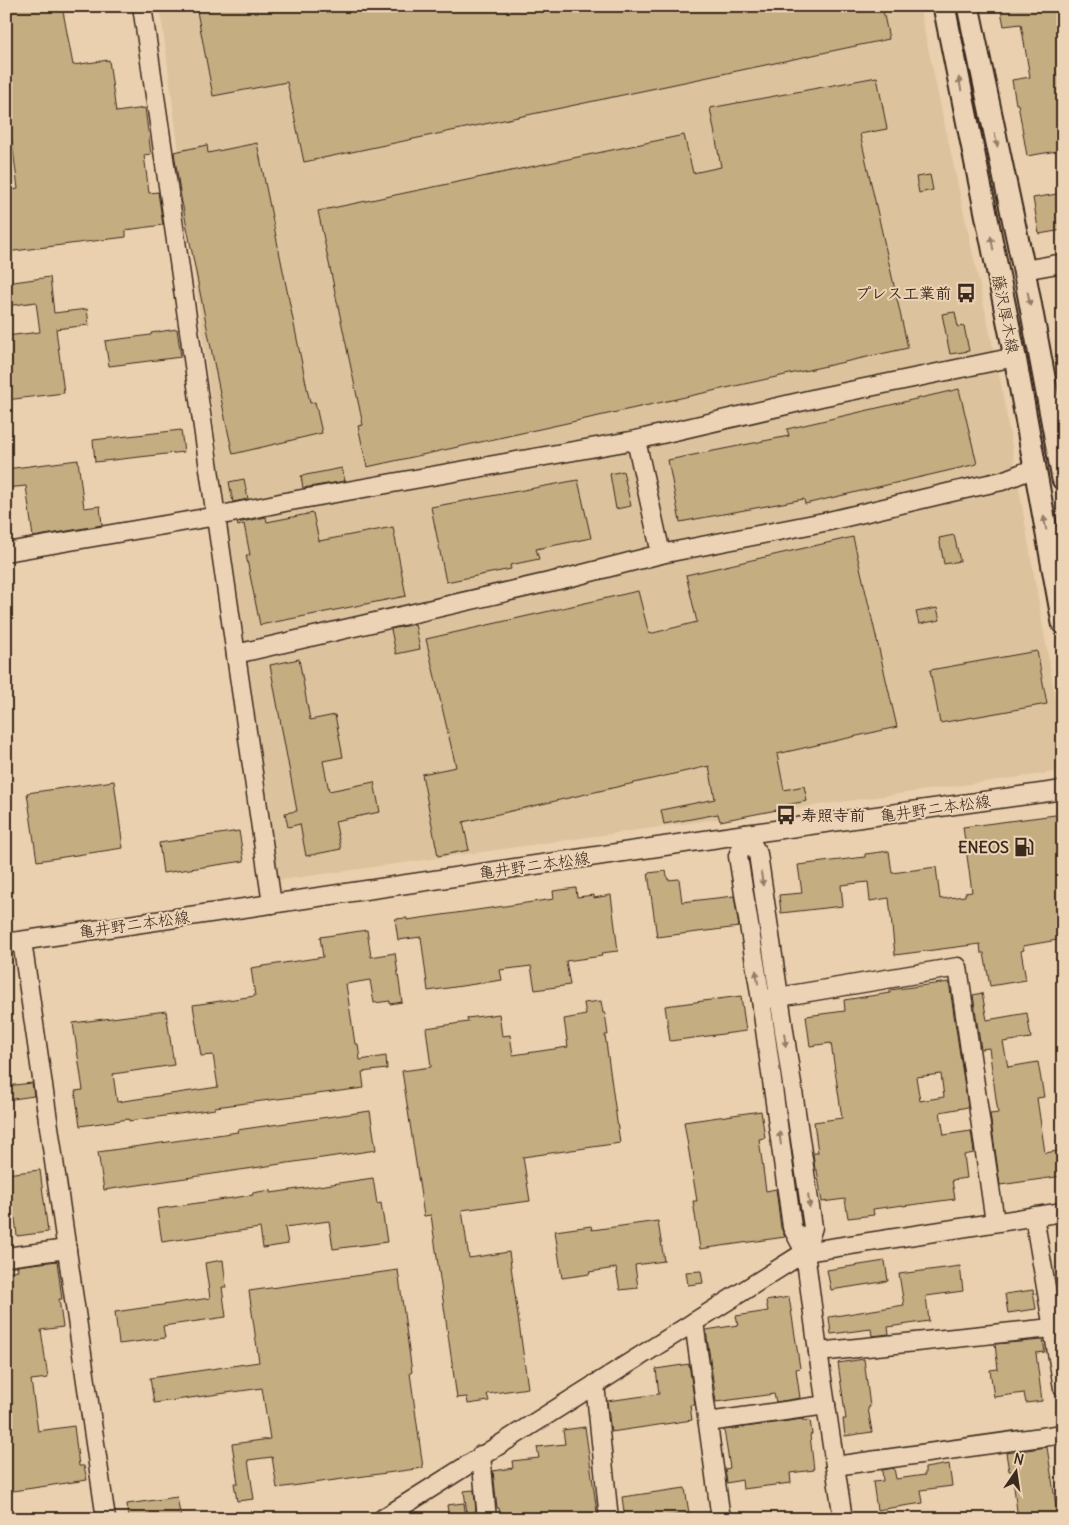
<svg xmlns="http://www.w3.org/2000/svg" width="1069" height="1525" font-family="Delius,'Klee One',sans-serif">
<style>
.built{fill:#dcc39e}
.building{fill:#c5ad82;stroke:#3b2a1e;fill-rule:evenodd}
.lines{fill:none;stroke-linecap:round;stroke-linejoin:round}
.minor-casing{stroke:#3b2a1e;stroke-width:21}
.major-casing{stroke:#3b2a1e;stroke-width:25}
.minor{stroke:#edd3b5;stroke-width:18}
.major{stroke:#edd3b5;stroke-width:21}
.oneway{fill:#947e6a}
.labels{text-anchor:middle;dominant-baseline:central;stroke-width:4;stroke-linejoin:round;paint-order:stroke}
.poi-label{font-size:16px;font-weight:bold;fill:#3b2a1e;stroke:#edd3b5;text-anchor:end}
.street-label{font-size:16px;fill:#3b2a1e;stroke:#edd3b5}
</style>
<rect width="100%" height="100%" fill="#ead0ae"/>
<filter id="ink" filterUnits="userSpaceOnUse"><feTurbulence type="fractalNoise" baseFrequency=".02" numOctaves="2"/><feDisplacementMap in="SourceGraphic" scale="10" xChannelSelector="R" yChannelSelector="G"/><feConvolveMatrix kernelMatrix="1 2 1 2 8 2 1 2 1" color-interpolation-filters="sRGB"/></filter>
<g filter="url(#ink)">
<polygon class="built" points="160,6 919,6 1001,384 1063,742 1063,771 273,881"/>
<g class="building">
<polygon points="6,6 62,6 73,65 109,60 116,112 145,108 151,154 144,155 149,193 158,192 163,225 126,230 126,237 6,252 6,191 18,189 11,133 6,133"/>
<polygon points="196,6 882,6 889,39 304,162 287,82 213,96"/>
<polygon points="1000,6 1063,6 1063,150 1027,156 1018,104 1016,104 1012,80 1030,77 1021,24 1004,26"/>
<polygon points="877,77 887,129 860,134 908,348 367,467 358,426 363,425 318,211 684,135 693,173 721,167 710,108"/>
<polygon points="257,143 310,403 315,402 322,433 233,454 226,423 180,192 174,152 207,145 208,153"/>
<polygon points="930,175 933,190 919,193 916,177"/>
<polygon points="1063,193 1063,230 1039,234 1033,198"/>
<polygon points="50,277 54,313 87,309 89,325 56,329 64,393 6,400 6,336 40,332 36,302 6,306 6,283"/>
<polygon points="955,312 958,327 964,326 969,351 950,354 942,314"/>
<polygon points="177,329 181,357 109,366 105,341 151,335 151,333"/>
<polygon points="959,389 977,464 805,504 804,499 680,522 668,460 789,436 787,429"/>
<polygon points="181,430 184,452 95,462 93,440"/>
<polygon points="78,460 84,508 100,506 102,525 33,537 26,486 6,488 6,469"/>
<polygon points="342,468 345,481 303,488 301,476"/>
<polygon points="623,471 631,506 616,509 610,474"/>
<polygon points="244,479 248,499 233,502 229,482"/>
<polygon points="578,480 591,538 536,549 539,559 510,565 511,569 446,582 431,507"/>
<polygon points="313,513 319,541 393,527 406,596 260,625 246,555 250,555 244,524 238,526 237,523 266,517 267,522"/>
<polygon points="954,535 960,561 944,564 939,538"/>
<polygon points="853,537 897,727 777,754 784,790 804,786 807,801 786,805 787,808 720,821 718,814 664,824 661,810 715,799 709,766 463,822 469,850 438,856 422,774 456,767 426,639 638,591 649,634 697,622 686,575"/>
<polygon points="937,608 940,620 919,624 916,612"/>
<polygon points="415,624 420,649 396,654 391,629"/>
<polygon points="1037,651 1047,704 940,723 930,670"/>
<polygon points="299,659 310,720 335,715 343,757 323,761 329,791 374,782 380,812 335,821 341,849 306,856 300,824 288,827 285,813 297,811 270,665"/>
<polygon points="114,781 123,848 37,861 27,793"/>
<polygon points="1063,814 1063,939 1023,946 1024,950 1021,951 1026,980 990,986 984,953 981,953 980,944 895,955 889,898 870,901 868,882 841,885 843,906 781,913 779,895 802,893 798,865 865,857 865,854 889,851 892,873 936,867 940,899 965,896 965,893 972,892 963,827"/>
<polygon points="239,831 244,861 163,873 159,843"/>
<polygon points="666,871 668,880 679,879 682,902 734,896 739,927 657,937 648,873"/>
<polygon points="576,888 577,897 594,895 594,898 611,895 618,951 601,953 602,956 566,961 570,985 535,990 531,966 500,970 502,980 428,991 421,937 398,940 395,919 407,918 407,920 554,899 553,891"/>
<polygon points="367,930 371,957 395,953 402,1002 390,1004 390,1001 374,1003 370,980 346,984 355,1044 358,1044 360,1060 386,1056 387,1069 362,1072 364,1088 215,1107 215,1109 129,1121 129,1119 80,1126 75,1091 83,1090 73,1023 166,1011 174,1065 113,1074 117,1102 218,1087 213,1055 201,1056 193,1005 255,996 251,968 323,957 320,937"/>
<path d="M949,982L968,1107L940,1112L944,1135L971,1131L974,1153L964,1155L967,1178L952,1180L955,1199L903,1206V1205L873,1209L874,1215L848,1218L845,1199L822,1202L817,1170H815L813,1153H818L814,1122L842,1118L831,1043L810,1046L806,1016L845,1011L844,1000L890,993V990ZM941,1074L944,1097L920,1101L916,1077Z"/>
<polygon points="982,993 987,1020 1027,1013 1031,1038 1003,1042 1008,1067 1038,1062 1044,1097 1037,1098 1045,1153 1063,1150 1063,1176 1000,1185 990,1114 998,1113 989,1048 981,1049 973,995"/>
<polygon points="741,996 746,1031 670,1041 665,1006"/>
<polygon points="601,1001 603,1013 605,1013 608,1035 605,1035 620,1143 523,1157 530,1201 462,1210 469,1258 509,1252 528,1388 487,1394 489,1401 468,1404 467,1397 457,1398 431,1215 424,1216 402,1071 431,1067 426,1028 468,1022 467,1018 499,1014 502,1036 510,1035 513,1055 568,1047 564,1019 586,1015 584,1003"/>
<polygon points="32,1083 34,1096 6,1100 6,1086"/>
<polygon points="370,1111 376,1150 104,1190 98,1152 238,1132 237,1130"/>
<polygon points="761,1111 765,1138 759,1139 766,1191 776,1189 781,1228 785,1237 700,1249 693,1201 697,1201 684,1122"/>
<polygon points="40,1170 48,1232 17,1236 15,1218 6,1219 6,1174"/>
<polygon points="373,1178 377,1204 381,1203 387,1242 333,1249 329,1221 285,1227 288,1244 263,1248 260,1228 162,1242 157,1209 253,1195 252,1193 271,1190 271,1193"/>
<polygon points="658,1221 664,1261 635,1265 638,1288 620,1290 616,1268 589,1272 590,1274 562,1278 555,1231 591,1226 592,1230"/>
<polygon points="223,1260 226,1287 222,1287 226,1317 163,1326 165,1338 119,1344 115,1312 210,1298 205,1263"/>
<polygon points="57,1261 62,1299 59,1299 63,1327 41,1330 48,1378 31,1380 38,1431 74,1426 79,1466 84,1466 87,1480 6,1492 6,1345 10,1344 6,1319 6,1272 18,1270 17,1266"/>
<polygon points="885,1261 888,1281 831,1290 827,1270"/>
<polygon points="960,1266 963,1291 926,1296 929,1321 888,1327 889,1334 872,1336 871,1329 831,1334 829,1317 904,1305 899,1274"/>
<polygon points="398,1270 412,1372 410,1373 423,1468 277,1488 272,1457 248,1460 254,1499 237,1501 234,1483 238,1483 232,1444 270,1439 262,1388 154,1403 150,1378 259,1362 249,1291"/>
<polygon points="701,1271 703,1283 688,1285 686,1272"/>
<polygon points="1033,1290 1036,1309 1008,1313 1005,1294"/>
<polygon points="789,1297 800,1368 796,1369 800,1398 776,1402 774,1394 716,1402 706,1330 738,1325 736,1316 768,1311 766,1301"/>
<polygon points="1043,1340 1045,1352 1036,1353 1042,1401 1026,1403 1024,1393 994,1397 990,1370 998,1369 995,1344"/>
<polygon points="864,1359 870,1407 868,1408 872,1432 845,1436 843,1419 846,1419 838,1363"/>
<polygon points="689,1364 695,1405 690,1405 692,1420 611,1432 607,1401 659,1394 656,1369"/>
<polygon points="803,1419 803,1421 810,1420 812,1434 810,1435 814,1470 790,1473 791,1483 743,1489 742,1480 727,1483 725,1469 730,1468 724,1430"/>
<polygon points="585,1427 598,1519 500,1519 499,1508 497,1508 493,1471 513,1468 512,1461 539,1458 537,1447 565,1444 563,1430"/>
<polygon points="1047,1447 1058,1519 1018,1519 1012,1471 1009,1471 1006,1453"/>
<polygon points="949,1464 952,1486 921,1490 923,1503 877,1510 873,1482 883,1481 882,1470 894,1468 896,1479 925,1475 925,1468"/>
<polygon points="685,1488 689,1513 645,1519 625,1519 622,1497"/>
<polygon points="474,1490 476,1511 467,1513 464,1491"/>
<polygon points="177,1497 181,1519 129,1519 127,1504"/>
<polygon points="464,1503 466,1519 449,1519 447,1505"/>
</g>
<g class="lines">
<defs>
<g id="minor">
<polyline points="142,6 272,904"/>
<polyline points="1024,270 1063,263"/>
<polyline points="636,440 661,554"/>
<polyline points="6,552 217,516 285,502 636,440 821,397 1015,357"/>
<polyline points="236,654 571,577 661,554 829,521 956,491 1002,481 1035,468"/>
<polyline points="746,834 738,856 761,1000 792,1227 805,1252 818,1352 843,1519"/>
<polyline points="746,834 758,854 813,1227 805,1252"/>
<polyline points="22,941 106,1519"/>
<polyline points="6,943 746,834 1063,790"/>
<polyline points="761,1000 958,967 995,1222"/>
<polyline points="1034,1216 1063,1388"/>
<polyline points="6,1257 67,1249"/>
<polyline points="694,1322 721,1519"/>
<polyline points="818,1352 1052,1328"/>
<polyline points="595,1384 609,1519"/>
<polyline points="708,1422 826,1405"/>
<polyline points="481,1455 487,1519"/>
<polyline points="835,1466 1063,1434"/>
<polyline points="382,1519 805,1252 1063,1212"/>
</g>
<g id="major">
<polyline points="944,6 1015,357 1063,623"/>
<polyline points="968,6 1024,270 1063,479"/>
</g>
</defs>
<use href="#minor" class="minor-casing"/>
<use href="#major" class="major-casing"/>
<use href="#minor" class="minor"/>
<use href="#major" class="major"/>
</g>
<defs><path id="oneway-solid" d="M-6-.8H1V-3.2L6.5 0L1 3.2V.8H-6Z" transform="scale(1.25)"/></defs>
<g class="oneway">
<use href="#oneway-solid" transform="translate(960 84) rotate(-101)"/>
<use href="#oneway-solid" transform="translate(996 140) rotate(78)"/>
<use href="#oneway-solid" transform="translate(992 243) rotate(-101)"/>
<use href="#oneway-solid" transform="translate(1029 299) rotate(79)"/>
<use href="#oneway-solid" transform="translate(1045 523) rotate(-100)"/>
<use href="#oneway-solid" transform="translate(762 879) rotate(82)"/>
<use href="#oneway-solid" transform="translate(757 977) rotate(-99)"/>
<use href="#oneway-solid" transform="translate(785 1040) rotate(82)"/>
<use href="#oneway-solid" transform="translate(780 1138) rotate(-98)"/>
<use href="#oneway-solid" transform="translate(809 1201) rotate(82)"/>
</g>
</g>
<defs>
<symbol id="bus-bare" viewBox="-9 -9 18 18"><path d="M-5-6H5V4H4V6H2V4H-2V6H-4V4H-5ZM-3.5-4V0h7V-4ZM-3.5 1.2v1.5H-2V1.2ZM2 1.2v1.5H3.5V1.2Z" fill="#3b2a1e" stroke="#edd3b5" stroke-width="2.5" paint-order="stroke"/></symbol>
<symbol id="fuel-bare" viewBox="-9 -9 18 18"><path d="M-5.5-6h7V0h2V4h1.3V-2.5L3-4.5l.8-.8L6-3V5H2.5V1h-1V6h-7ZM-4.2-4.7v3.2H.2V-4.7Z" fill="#3b2a1e" stroke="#edd3b5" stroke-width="2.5" paint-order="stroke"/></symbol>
</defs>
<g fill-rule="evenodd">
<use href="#bus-bare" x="952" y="279" width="28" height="28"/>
<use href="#bus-bare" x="772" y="801" width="28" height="28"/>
<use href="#fuel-bare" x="1010" y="833" width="28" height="28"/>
</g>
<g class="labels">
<g class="poi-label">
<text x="951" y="293">プレス工業前</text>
<text x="801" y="815" text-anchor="start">寿照寺前</text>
<text x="1009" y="847">ENEOS</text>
</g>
<g class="street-label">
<text transform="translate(1006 314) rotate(79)">藤沢厚木線</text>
<text transform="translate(935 808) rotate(-8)">亀井野二本松線</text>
<text transform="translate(534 865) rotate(-8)">亀井野二本松線</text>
<text transform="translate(134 924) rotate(-8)">亀井野二本松線</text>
</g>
</g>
<rect width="1069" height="1525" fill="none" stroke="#edd3b5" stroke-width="25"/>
<rect x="12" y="12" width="1044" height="1500" fill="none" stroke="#3b2a1e" stroke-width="2" filter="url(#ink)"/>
<g transform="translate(1016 1472) rotate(13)" stroke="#edd3b5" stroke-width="4" paint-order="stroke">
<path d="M0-4L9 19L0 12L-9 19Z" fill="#3b2a1e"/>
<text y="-8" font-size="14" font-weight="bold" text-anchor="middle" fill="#3b2a1e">N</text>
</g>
</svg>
